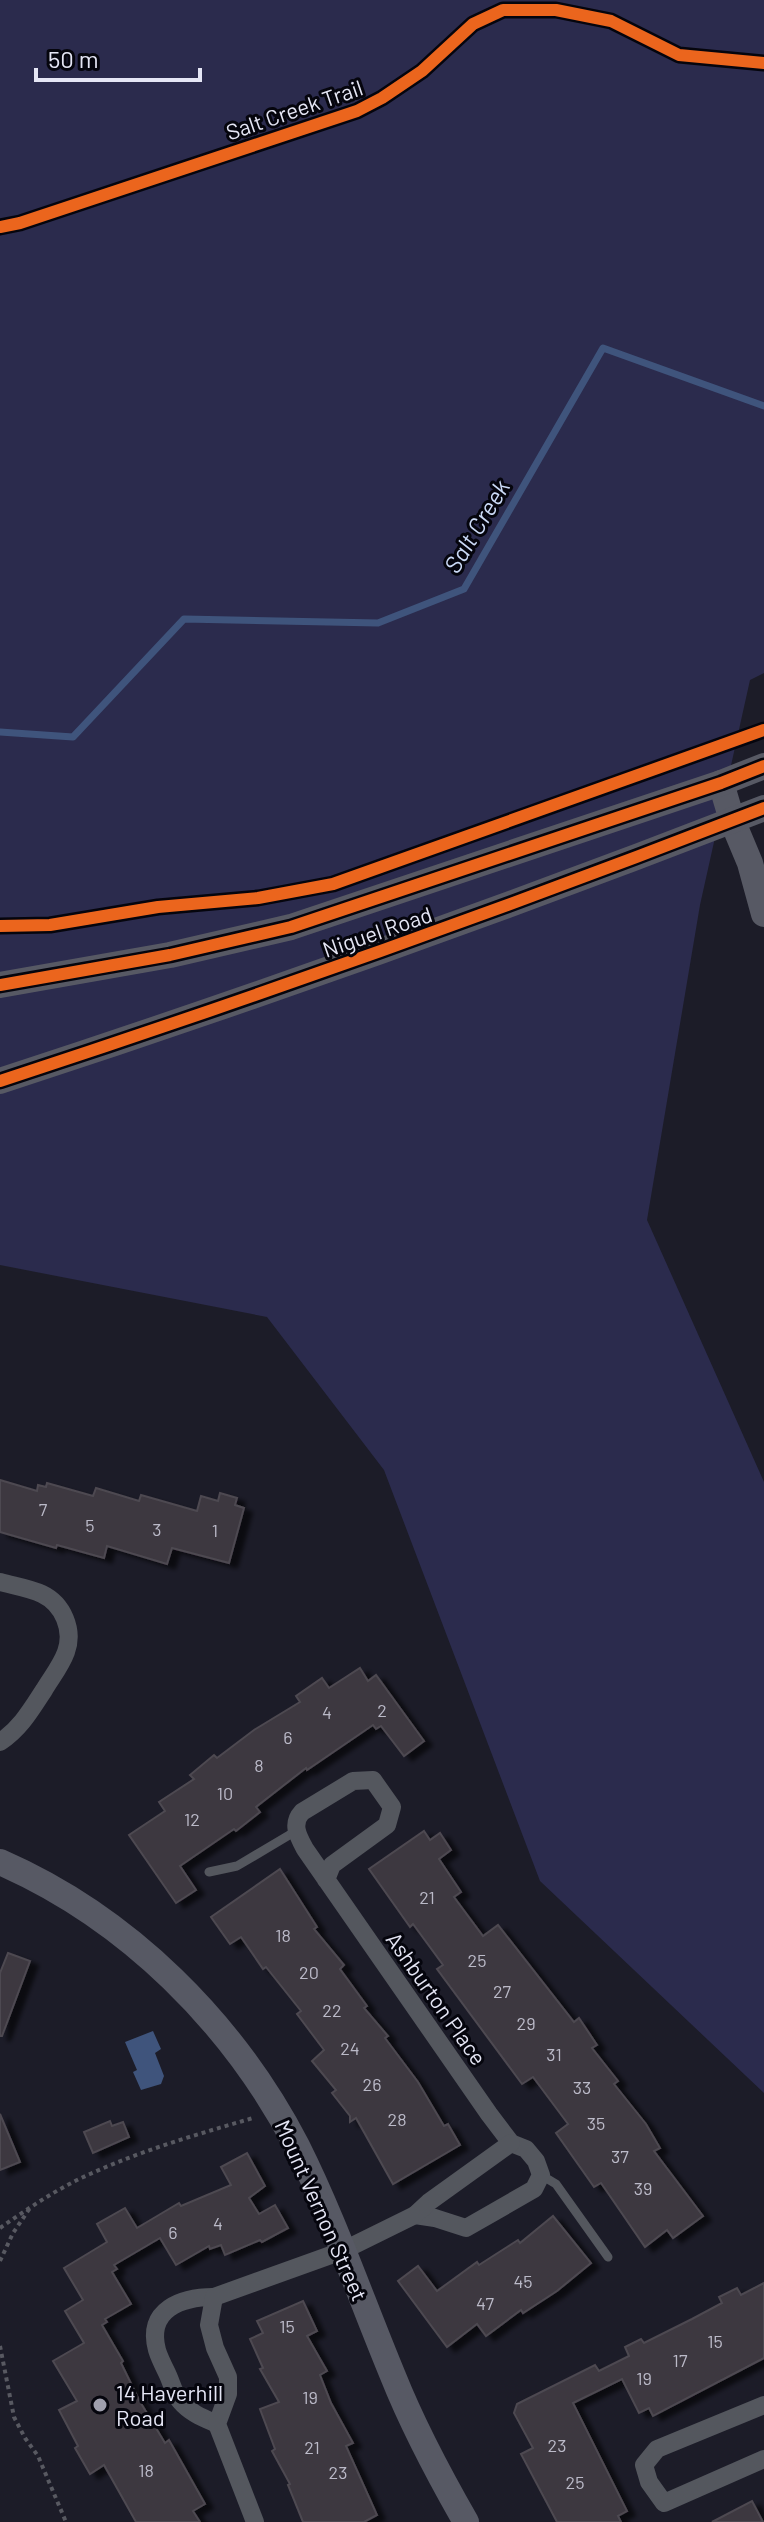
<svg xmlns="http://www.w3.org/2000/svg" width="764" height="2522" font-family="Barlow,sans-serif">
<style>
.green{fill:#2b2b4d}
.water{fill:#3f547c}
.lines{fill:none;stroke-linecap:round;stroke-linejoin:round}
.stream{stroke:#3f547c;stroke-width:7}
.building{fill:#3c3840;stroke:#4e4951;stroke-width:2;filter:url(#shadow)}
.path{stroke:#585961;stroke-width:4;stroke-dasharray:4 4;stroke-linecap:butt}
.lane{stroke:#54575e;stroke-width:9}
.street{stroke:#54575e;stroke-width:18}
.secondary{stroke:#575964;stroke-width:26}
.cycleway-casing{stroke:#05050d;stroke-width:17}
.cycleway{stroke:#eb651d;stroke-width:12}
.poi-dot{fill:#9f9fad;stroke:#05050d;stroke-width:3}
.labels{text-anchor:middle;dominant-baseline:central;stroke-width:6;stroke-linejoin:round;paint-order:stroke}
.number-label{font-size:18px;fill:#bbbac8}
.street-label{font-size:22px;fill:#e5e6f5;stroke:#05050d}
.poi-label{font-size:22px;fill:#e5e6f5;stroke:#05050d;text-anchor:start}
.water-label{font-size:24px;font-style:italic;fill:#cbdaf6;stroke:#05050d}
</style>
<defs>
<filter id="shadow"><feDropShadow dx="8" dy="4.5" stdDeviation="2" flood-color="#0009"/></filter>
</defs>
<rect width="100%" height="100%" fill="#1c1c28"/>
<polygon class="green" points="0,0 764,0 764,673 750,680 700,905 647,1220 764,1482 764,2093 540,1881 384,1470 267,1317 0,1265"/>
<polygon class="water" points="153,2031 161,2049 155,2053 164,2076 161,2084 141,2090 133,2072 137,2070 125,2042"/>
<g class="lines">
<polyline class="stream" points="0,732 73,737 184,619 378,623 464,589 603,348 764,406"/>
</g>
<g class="building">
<polygon points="0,1480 37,1491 38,1485 46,1487 47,1483 93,1496 96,1488 139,1501 141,1495 197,1511 201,1496 218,1501 220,1493 237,1498 235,1505 244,1508 229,1563 172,1548 167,1564 107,1546 104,1558 57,1545 56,1548 0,1532"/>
<polygon points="360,1668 368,1681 376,1675 424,1741 404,1756 381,1726 376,1729 373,1725 307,1770 306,1768 256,1807 260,1812 236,1831 234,1829 180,1866 196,1890 176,1903 129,1835 165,1811 159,1802 194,1779 190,1775 214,1755 217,1758 254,1730 300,1702 296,1696 322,1678 329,1688"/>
<polygon points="424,1831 430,1840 440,1833 451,1850 439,1859 461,1892 454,1897 483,1936 498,1925 574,2022 579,2018 597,2045 592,2048 618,2081 614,2084 646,2124 660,2148 654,2151 703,2216 673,2238 667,2230 645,2247 601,2183 594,2187 556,2133 568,2124 533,2077 522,2084 437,1969 443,1965 413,1924 410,1927 369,1869"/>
<polygon points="280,1869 317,1927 314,1929 344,1965 340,1969 367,2006 364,2008 388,2036 385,2038 418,2082 444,2126 448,2124 460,2145 393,2184 356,2118 350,2122 350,2116 332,2093 336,2090 312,2061 324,2050 297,2014 301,2011 266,1967 263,1969 241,1937 230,1944 211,1917"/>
<polygon points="8,1953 30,1961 2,2036 0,2036 0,1973"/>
<polygon points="0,2114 20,2162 0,2170"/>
<polygon points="110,2121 112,2126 123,2122 129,2137 93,2153 84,2132"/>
<polygon points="247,2153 265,2186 249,2198 259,2214 275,2205 288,2228 262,2242 260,2240 225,2255 221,2245 210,2249 209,2246 176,2265 160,2238 114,2265 117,2269 112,2272 131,2304 105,2319 107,2322 102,2325 123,2361 121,2363 139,2400 165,2443 169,2440 205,2504 193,2511 200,2522 136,2522 104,2465 90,2474 75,2448 78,2446 59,2410 77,2401 53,2361 84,2343 65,2311 83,2300 64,2268 107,2242 97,2224 125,2208 137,2228 179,2203 181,2206 231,2185 221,2167"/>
<polygon points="553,2216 591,2263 557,2291 523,2313 521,2310 486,2336 477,2324 447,2347 398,2281 418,2266 437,2291 477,2262 479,2265 518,2240 520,2243"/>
<polygon points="764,2283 764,2358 653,2416 649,2408 639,2413 622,2379 573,2403 627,2511 618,2516 621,2522 557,2522 521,2454 533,2448 514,2413 517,2404 595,2365 599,2371 629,2356 625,2347 641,2339 644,2343 692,2319 722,2303 719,2297 737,2288 741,2295"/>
<polygon points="303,2301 317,2331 307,2336 327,2371 320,2375 331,2403 353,2443 346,2446 377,2515 364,2522 303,2522 288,2485 290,2484 272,2451 275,2449 260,2409 279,2402 260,2369 263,2368 250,2339 263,2333 257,2321"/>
<polygon points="752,2501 763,2522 712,2522"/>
</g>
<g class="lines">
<g class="path">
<path d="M0,2228C29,2208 58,2188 90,2174C143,2150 198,2134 253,2118"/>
<polyline points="0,2261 13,2233 30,2208"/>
<polyline points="0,2346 14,2417 25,2438 38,2456 66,2522"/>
</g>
<g class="lane">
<polyline points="209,1872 237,1866 296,1831"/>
<polyline points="541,2175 556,2184 608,2257"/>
</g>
<g class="street">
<path d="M0,1582C14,1586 29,1588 42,1594C63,1604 74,1630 66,1652C61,1666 51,1678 44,1690C31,1710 20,1729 0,1742"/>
<path d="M326,1880L332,1865L387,1825L392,1807L373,1780L353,1781L302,1812C291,1824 298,1836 305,1849L489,2114L511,2143L526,2149L536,2161L541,2175L534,2189L466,2228L435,2218L415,2215"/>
<path d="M214,2297C182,2297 146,2309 157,2350C159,2357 163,2365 167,2373C171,2381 174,2394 180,2401C190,2413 203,2418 217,2424"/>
<polyline points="764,2405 657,2449 644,2465 649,2482 664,2503 764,2459"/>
<polyline points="255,2522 217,2424 228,2394 228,2377 215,2348 209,2325 214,2297 342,2251 415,2215 429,2202 511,2143"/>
</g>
<g class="secondary">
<polyline points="721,783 732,820 750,863 764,914"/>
<polyline points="0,985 170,955 291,927 721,783 764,766"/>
<path d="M0,1081C257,997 512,906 764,808"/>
<path d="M0,1862C128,1918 233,2023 297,2146C334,2220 361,2299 393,2376C413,2426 439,2475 466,2522"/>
</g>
<defs>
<g id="cycleway">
<polyline points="0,227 20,223 357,111 382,98 422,71 473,24 503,10 556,10 611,21 679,55 764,63"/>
<polyline points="0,926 50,925 158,907 258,898 333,884 764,730"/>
<polyline points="0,985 170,955 291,927 721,783 764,766"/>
<path d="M0,1081C257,997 512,906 764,808"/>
</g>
</defs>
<use href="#cycleway" class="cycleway-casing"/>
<use href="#cycleway" class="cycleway"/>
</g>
<circle class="poi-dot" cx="100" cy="2405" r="8"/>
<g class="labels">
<g class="number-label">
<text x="43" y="1509">7</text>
<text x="90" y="1525">5</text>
<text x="157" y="1529">3</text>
<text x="215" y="1530">1</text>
<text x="382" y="1710">2</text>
<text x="327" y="1712">4</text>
<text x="288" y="1737">6</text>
<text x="259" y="1765">8</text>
<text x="225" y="1793">10</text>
<text x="192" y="1819">12</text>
<text x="427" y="1897">21</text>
<text x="283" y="1935">18</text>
<text x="477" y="1960">25</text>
<text x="309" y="1972">20</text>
<text x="502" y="1991">27</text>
<text x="332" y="2010">22</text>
<text x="526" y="2023">29</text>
<text x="350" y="2048">24</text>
<text x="554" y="2054">31</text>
<text x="372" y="2084">26</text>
<text x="582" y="2087">33</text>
<text x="397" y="2119">28</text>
<text x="596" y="2123">35</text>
<text x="620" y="2156">37</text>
<text x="643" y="2188">39</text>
<text x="218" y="2223">4</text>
<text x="173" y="2232">6</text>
<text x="523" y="2281">45</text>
<text x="485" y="2303">47</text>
<text x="287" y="2326">15</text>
<text x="715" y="2341">15</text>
<text x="680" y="2360">17</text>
<text x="644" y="2378">19</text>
<text x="310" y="2397">19</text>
<text x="557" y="2445">23</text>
<text x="312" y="2447">21</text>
<text x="146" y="2470">18</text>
<text x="338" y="2472">23</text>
<text x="575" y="2482">25</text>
</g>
<g class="street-label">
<text transform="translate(294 109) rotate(-19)">Salt Creek Trail</text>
<text transform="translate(377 931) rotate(-19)">Niguel Road</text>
<text transform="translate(437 1998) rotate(55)">Ashburton Place</text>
<text transform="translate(322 2210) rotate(66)">Mount Vernon Street</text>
</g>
<g class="poi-label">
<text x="116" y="2392">14 Haverhill<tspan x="116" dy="25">Road</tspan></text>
</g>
<g class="water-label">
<text transform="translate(476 526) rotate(-59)">Salt Creek</text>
</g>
</g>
<path d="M36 68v12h164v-12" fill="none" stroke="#e5e6f5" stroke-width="4"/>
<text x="48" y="68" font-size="24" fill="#e5e6f5" stroke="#05050d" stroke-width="6" paint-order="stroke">50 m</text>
</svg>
